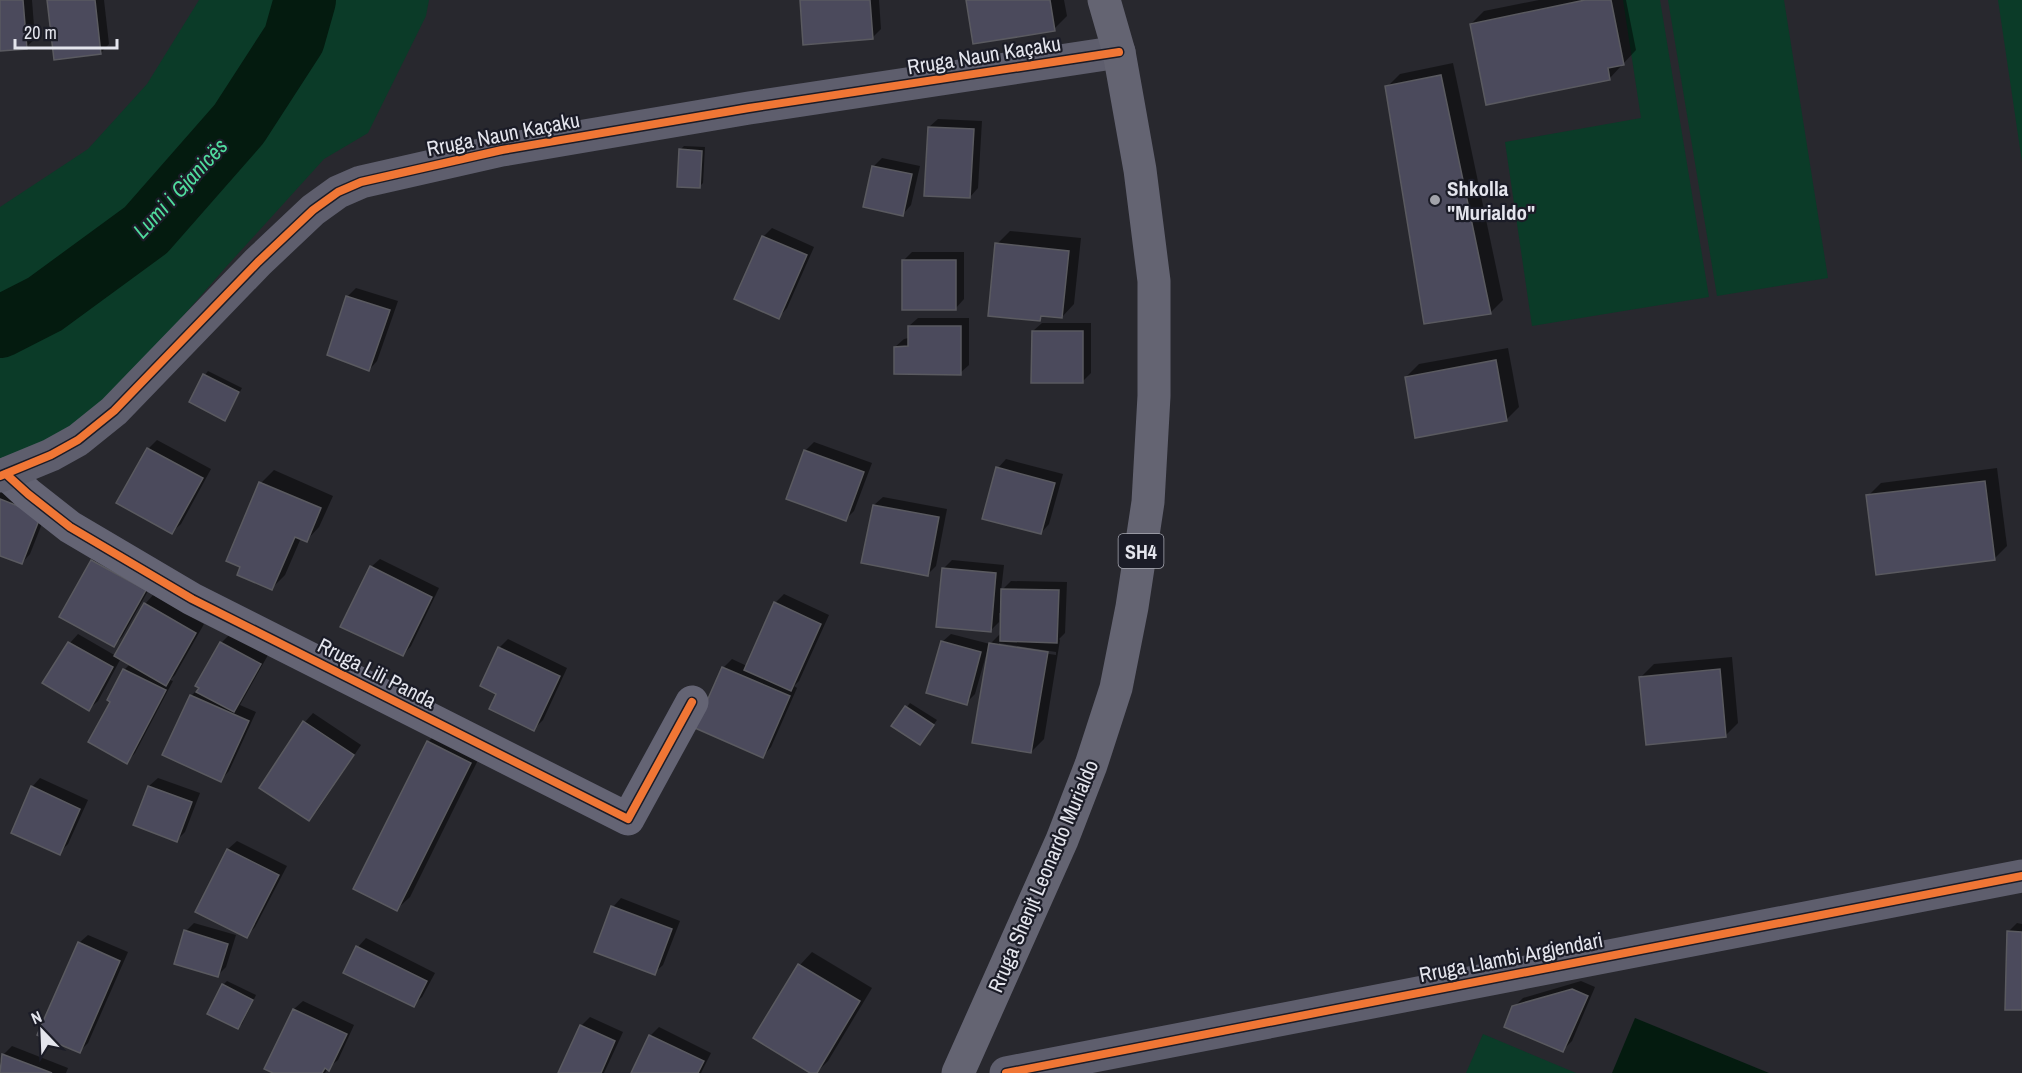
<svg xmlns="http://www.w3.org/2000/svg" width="2022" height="1073" font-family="'Archivo Narrow',sans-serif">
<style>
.green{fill:#0b3b28}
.water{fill:#041b0f}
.shadow{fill:#0007;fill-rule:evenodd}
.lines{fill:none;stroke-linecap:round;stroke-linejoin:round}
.river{stroke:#041b0f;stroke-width:62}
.building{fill:#4b4a5c;stroke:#5a5a60;stroke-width:1.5}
.street{stroke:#646474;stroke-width:33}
.secondary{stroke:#5e5e6d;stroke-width:33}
.primary{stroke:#646472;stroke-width:33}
.cycleway-casing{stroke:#1b1c27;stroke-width:11}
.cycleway{stroke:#f07635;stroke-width:8}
.poi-dot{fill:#a2a3aa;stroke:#1b1c27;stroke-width:2}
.labels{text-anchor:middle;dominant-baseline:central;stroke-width:4.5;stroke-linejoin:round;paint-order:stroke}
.shield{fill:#1b1c27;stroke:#a8a9b2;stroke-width:1.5}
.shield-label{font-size:20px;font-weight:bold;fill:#e4e5ed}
.street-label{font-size:21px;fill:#e4e5ed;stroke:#1b1c27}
.poi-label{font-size:21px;font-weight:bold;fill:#e4e5ed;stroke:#1b1c27;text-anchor:start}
.water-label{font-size:22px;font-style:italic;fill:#50dc9e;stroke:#1b1c27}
</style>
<rect width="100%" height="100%" fill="#28282e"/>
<g class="green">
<polygon points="199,0 429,0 426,16 368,133 324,159 226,267 106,404 64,439 0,462 0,207 88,149 147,84"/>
<polygon points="1623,0 1660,0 1709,297 1532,326 1505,142 1641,118"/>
<polygon points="1668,0 1784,0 1828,278 1717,296"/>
<polygon points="1998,0 2022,0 2022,162"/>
<polygon points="1483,1034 1576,1073 1466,1073"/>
</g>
<polygon class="water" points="1635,1018 1769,1073 1612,1073"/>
<g class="shadow">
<polygon points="0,0 32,0 35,39 26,47 0,50"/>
<polygon points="48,0 104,0 109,44 101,53"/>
<polygon points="802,0 879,0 881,29 872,38"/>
<polygon points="968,0 1064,0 1067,16 1054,29"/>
<polygon points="1539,0 1626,0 1636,50 1609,79 1471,24 1484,11"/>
<polygon points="1453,63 1503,300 1491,312 1387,87 1400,74"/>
<polygon points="938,119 982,121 978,188 970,197 929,127"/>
<polygon points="684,146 705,147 703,183 699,187 680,150"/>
<polygon points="882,158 920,166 911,205 903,214 873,167"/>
<polygon points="772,228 814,247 787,308 779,317 763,237"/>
<polygon points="1010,231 1081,238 1074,304 1062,317 1044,315 1040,319 997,244"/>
<polygon points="912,252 964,252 964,299 956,308 903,261"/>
<polygon points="356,288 398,301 377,361 369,370 328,354 348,296"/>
<polygon points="918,318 969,318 969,365 960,373 895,347 904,339 909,338 909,326"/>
<polygon points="1042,323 1091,323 1091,373 1082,382 1033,331"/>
<polygon points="1508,348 1519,407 1506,420 1406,377 1419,364"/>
<polygon points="208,371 242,388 225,419 205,375"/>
<polygon points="157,440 211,469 181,524 172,532 118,503 148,449"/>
<polygon points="814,442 872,463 854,511 846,519 805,451"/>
<polygon points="1006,459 1063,474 1049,524 1041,533 998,468"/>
<polygon points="1997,468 2007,546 1994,559 1868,496 1881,483"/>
<polygon points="274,470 333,496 319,527 307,540 301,538 285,575 272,588 261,483"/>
<polygon points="0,488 49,506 30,554 22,563 0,554"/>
<polygon points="883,497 947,509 936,566 928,574 874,505"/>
<polygon points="100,552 153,582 122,637 114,645 92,561"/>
<polygon points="380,559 439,588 411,646 403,655 371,567"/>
<path d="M952,560L1004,565L1001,591L1011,581L1067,582L1065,633L1059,639L1060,640L1044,739L1031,752L990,649L988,648L975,694L966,703L942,642L951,634L990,644L1001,633L1002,613H999V622L990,631L943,569ZM999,643L1056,652V655L999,646Z"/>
<polygon points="784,594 829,615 799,681 794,686 797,688 771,747 763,756 723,668 732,659 747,666 775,603"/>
<polygon points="153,595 204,624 175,675 170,680 173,681 135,753 127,762 112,701 124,670 130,664 121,658 98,701 89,709 44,683 70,643 78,634 116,656 145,604"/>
<polygon points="230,634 268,655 240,705 256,712 229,771 221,780 191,696 200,687 221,643"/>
<polygon points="508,639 567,668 543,720 534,729 498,693 499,648"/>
<polygon points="1732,657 1738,723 1725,736 1641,677 1654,664"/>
<polygon points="910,703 937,720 920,743 893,725"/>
<polygon points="313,713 361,745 317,811 309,819 261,787 305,722"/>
<polygon points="441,729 483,750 410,897 397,909 428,742"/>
<polygon points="40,778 88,800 68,844 59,853 32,787"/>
<polygon points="158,778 200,793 185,832 177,840 135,824 149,786"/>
<polygon points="237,841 287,866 255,927 247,936 197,911 228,849"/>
<polygon points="621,898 680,921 663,965 654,973 596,951 613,907"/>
<polygon points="194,923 236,935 226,967 217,976 186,931"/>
<polygon points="2017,923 2022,924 2022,1009 2008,932"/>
<polygon points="88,935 128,952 88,1043 80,1051 79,943"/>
<polygon points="366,938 435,973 422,997 413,1005 345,972 358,947"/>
<polygon points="812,952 872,988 828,1061 816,1073 755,1038 800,965"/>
<polygon points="227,981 256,995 242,1024 238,1028 223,985"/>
<polygon points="1581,981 1595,987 1572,1041 1563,1050 1514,1007 1523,998"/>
<polygon points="303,1001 354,1025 338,1060 328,1068 325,1073 277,1073 266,1068 294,1009"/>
<polygon points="590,1017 623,1032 604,1073 559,1073 581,1026"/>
<polygon points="659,1027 711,1053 701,1073 632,1073 650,1036"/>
<polygon points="12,1046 68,1068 66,1073 0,1073 0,1062 3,1055"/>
</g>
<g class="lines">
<polyline class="river" points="0,327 45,304 146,230 239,124 294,39 305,0"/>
</g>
<g class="building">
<polygon points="0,0 23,0 27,49 0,51"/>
<polygon points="47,0 95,0 101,54 54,60"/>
<polygon points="800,0 870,0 873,39 803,45"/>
<polygon points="966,0 1050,0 1055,31 973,44"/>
<polygon points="1585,0 1611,0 1624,65 1608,68 1610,80 1486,105 1470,24"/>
<polygon points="1441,75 1491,314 1424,324 1385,86"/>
<polygon points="928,127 974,129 970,198 924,196"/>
<polygon points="679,149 702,151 700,188 677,187"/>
<polygon points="872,166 912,174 903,216 863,207"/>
<polygon points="762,236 807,255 779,319 734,299"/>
<polygon points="995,243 1069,251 1062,318 1041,316 1040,321 988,316"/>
<rect x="902" y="260" width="54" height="50"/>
<polygon points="346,296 390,310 369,371 327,355"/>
<polygon points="908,326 961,326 961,375 894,374 894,347 908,346"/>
<polygon points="1032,331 1083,331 1083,383 1031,383"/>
<polygon points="1496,360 1507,421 1415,438 1405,377"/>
<polygon points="203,374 239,392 225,421 189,402"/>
<polygon points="147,448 203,478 172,534 116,503"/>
<polygon points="804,450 864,472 846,521 786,499"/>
<polygon points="996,467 1055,483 1041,534 982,519"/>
<polygon points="1985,481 1995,560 1876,575 1866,495"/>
<polygon points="259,482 321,508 307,542 295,537 272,590 237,575 240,567 226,561"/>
<polygon points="0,499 41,515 22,564 0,556"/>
<polygon points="873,505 939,517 928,576 861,563"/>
<polygon points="91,560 146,590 114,647 59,617"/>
<polygon points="370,566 432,597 403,656 340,627"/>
<polygon points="942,568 996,573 991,632 936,627"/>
<polygon points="1001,589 1059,590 1057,643 1000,641"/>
<polygon points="774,602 821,624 791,691 744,670"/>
<polygon points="144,603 196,633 166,686 114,656"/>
<polygon points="941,641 981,652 967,705 926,693"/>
<polygon points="68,642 113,667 89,711 42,683"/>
<polygon points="220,642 261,664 234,712 196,692 199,688 195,686"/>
<polygon points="989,643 1048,652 1031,753 972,743"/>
<polygon points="498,647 560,676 534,731 489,709 496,694 480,686"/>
<polygon points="722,667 790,696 763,758 695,728"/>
<polygon points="123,669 166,690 127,764 88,742 110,702 107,700"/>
<polygon points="1720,669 1726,737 1646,745 1639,677"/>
<polygon points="190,695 249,721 221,782 162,755"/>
<polygon points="905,706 934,725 920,745 891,726"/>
<polygon points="303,721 354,755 309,821 259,788"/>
<polygon points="427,741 471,763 397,911 353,889"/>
<polygon points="31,786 80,809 60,855 11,833"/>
<polygon points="148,786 192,802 177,842 133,825"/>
<polygon points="227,849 279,875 247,938 195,912"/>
<polygon points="611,906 672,929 655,975 594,952"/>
<polygon points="184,930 228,944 218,977 174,964"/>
<polygon points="2007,931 2022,932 2022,1010 2005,1010"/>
<polygon points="78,942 120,961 80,1053 37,1035"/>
<polygon points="356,946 427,981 414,1007 343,973"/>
<polygon points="798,964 860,1001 817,1073 810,1073 753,1038"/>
<polygon points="222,984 253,1000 238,1029 207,1014"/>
<polygon points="1572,989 1588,996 1563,1052 1504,1027 1512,1006"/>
<polygon points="293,1009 347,1034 329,1071 325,1068 322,1073 273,1073 264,1069"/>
<polygon points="580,1025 615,1041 601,1073 558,1073"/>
<polygon points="649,1035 704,1061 698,1073 631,1073"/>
<polygon points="2,1054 52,1073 0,1073"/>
</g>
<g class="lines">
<polyline class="street" points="6,474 28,494 70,527 192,599 628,819 692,702"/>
<g class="secondary">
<polyline points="0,476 51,455 78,440 114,411 258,262 313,210 338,192 361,182 502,150 749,108 1119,52"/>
<polyline points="1006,1073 2022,876"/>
</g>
<polyline class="primary" points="958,1073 1062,840 1091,765 1116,688 1132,607 1148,502 1154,396 1154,281 1140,170 1119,52 1104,0"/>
<defs>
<g id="cycleway">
<polyline points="6,474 28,494 70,527 192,599 628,819 692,702"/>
<polyline points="0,476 51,455 78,440 114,411 258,262 313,210 338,192 361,182 502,150 749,108 1119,52"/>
<polyline points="1006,1073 2022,876"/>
</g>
</defs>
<use href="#cycleway" class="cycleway-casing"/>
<use href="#cycleway" class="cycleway"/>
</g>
<circle class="poi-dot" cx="1435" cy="200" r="6"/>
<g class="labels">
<rect class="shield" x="1118.5" y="534" width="45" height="34" rx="4.5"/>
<g class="shield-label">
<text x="1141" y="551">SH4</text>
</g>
<g class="street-label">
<text transform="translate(984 55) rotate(-9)">Rruga Naun Kaçaku</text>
<text transform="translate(503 134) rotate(-11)">Rruga Naun Kaçaku</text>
<text transform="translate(377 673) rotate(27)">Rruga Lili Panda</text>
<text transform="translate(1043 876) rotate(-67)">Rruga Shenjt Leonardo Murialdo</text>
<text transform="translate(1511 957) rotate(-11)">Rruga Llambi Argjendari</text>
</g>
<g class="poi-label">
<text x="1447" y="188">Shkolla<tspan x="1447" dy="24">"Murialdo"</tspan></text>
</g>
<g class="water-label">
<text transform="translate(180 188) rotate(-47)">Lumi i Gjanicës</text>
</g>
</g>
<g transform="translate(42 1031) rotate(337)" stroke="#1b1c27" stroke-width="4.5" paint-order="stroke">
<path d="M0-4.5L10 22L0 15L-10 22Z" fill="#e4e5ed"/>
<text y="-9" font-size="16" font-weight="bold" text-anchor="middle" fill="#e4e5ed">N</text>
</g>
<path d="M15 39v9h102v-9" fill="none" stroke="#e4e5ed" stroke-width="3"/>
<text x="24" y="39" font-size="18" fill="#e4e5ed" stroke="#1b1c27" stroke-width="4.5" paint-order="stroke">20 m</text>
</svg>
